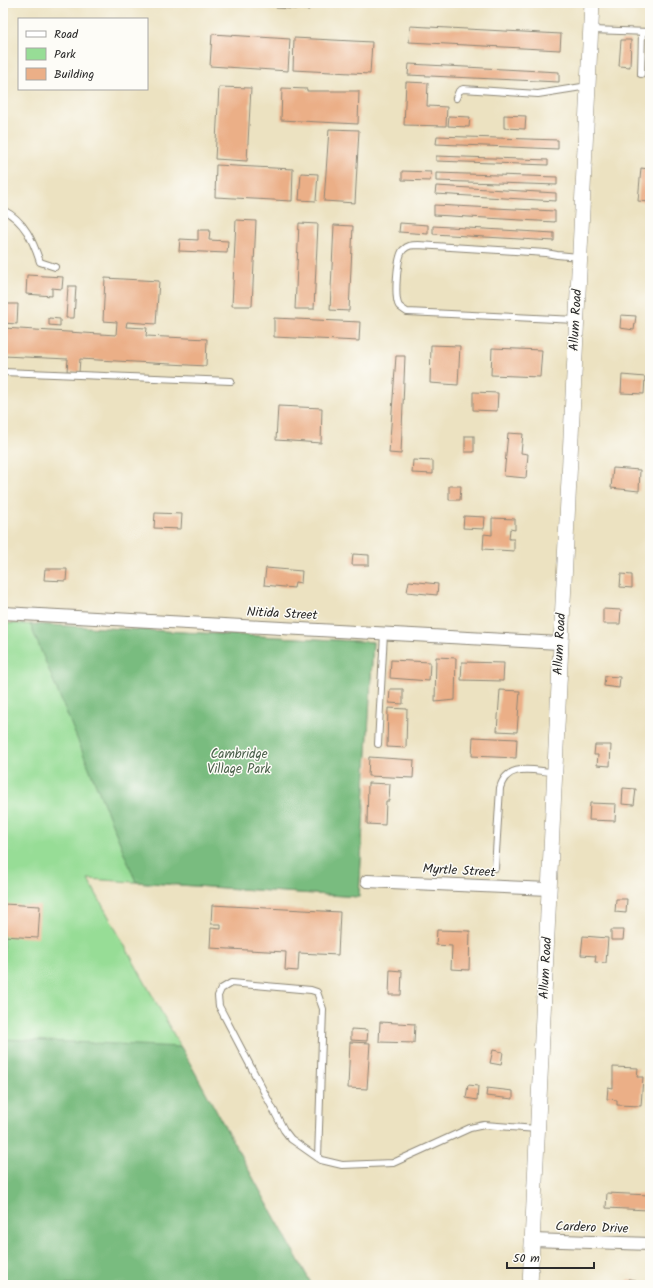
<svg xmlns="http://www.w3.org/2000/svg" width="653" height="1288" font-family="Kalam,sans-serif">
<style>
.green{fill:#97dd96;stroke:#618460}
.forest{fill:#79bc7f;stroke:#527455}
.building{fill:#ebaf87}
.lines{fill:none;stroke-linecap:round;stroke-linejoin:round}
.service-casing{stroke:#8c8676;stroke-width:8}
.minor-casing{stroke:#8c8676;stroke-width:14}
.tertiary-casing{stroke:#8c8676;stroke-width:16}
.path{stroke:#8c8676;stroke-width:2;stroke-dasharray:1 3;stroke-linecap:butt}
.service{stroke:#fff;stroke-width:6}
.minor{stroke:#fff;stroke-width:12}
.tertiary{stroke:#fff;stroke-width:15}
.labels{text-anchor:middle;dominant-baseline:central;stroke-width:3;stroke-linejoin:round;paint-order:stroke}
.street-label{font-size:13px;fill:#2b2b2b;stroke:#fdfcf7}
.park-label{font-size:13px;fill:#4b604b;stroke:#fdfcf7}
</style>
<rect width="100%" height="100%" fill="#fdfcf7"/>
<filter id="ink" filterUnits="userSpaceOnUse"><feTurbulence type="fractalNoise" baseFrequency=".025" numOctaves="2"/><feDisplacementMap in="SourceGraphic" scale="8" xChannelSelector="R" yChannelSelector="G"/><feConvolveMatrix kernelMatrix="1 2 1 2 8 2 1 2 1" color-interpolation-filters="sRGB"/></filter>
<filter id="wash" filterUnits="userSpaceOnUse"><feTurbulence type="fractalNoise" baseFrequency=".012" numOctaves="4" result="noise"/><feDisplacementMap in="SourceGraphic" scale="16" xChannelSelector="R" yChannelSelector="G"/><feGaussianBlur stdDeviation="0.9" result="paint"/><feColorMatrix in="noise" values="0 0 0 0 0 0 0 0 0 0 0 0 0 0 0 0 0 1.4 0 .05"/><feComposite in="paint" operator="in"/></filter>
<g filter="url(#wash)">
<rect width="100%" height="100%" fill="#ece2c1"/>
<polygon class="green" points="3,623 373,642 359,897 88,879 312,1285 3,1285"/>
<g class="forest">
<polygon points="30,624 373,642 359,897 136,882"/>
<polygon points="3,1039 181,1047 312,1285 3,1285"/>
</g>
<g id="blocks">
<g class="building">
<polygon points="277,3 309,3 309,10 276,8"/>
<polygon points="410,26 561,34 560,50 409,42"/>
<polygon points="212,34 290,39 288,71 210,66"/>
<polygon points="294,38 372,42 370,74 293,70"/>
<polygon points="621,40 631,40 630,67 619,66"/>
<polygon points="409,64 559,72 559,82 408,75"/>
<polygon points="406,82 428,83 427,106 447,107 446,126 404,125"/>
<polygon points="219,87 251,88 247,161 215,159"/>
<polygon points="282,88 307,89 307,91 359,91 358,124 281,120"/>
<polygon points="504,115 526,116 525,129 504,128"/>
<polygon points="449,116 470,117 469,127 448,126"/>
<polygon points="329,129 359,130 355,203 324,201"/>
<polygon points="437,136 558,140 558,149 436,144"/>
<polygon points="436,156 548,160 548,165 436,161"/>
<polygon points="216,165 293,169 292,201 215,197"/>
<polygon points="641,168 648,169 647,175 650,175 650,202 638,201"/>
<polygon points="402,171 431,172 430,181 402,180"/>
<polygon points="301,173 318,174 316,201 299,200"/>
<polygon points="436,173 557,177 557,185 436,181"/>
<polygon points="436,186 556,193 556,201 435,194"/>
<polygon points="434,205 555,211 555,222 434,215"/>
<polygon points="236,220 256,221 252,306 232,306"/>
<polygon points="299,223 318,224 314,309 295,309"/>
<polygon points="400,223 428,225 428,234 399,232"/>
<polygon points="334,225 353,226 349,311 330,310"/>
<polygon points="433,226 554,233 554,241 433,234"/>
<polygon points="198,230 210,230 209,240 228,241 227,253 179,251 180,239 198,240"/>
<polygon points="27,275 63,277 62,289 52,288 52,296 26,294"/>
<polygon points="105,278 159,281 156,324 127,322 126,327 147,328 146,336 207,339 206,366 80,359 79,372 67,371 68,359 3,356 3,328 116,335 117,322 103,321"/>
<polygon points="68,286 76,286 74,318 66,318"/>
<polygon points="3,304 18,304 17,324 3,323"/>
<polygon points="621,315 636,316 634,330 620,328"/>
<polygon points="49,318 60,319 60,326 49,325"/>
<polygon points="274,318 360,322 359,341 274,337"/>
<polygon points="431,345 460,346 458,385 430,383"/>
<polygon points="492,348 542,350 540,377 491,375"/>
<polygon points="396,356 405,356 401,454 389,453"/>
<polygon points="622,375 645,377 644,394 621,393"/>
<polygon points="473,392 498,393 497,411 473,410"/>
<polygon points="278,406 322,408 321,443 276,440"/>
<polygon points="508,433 523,434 521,453 528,454 526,478 504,476"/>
<rect x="465" y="436" width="9" height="16"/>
<polygon points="413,460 433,461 433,474 412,473"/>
<polygon points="613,468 640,470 639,491 611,488"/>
<polygon points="449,486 461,486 460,500 449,500"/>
<polygon points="155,513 182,514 181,529 154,528"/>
<polygon points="464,516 485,517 484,529 463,528"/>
<polygon points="492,518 515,519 515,530 510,529 509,539 514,539 514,551 483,549 484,534 492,535"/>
<polygon points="353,554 369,555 369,565 352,565"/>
<polygon points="266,568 302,571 301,583 295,582 294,588 264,585"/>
<polygon points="45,569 67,569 66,581 44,580"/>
<polygon points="621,574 632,575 632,588 620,587"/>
<polygon points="409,581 438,584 437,595 407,592"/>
<polygon points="603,609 621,610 620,624 603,624"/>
<polygon points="436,657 456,658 455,700 435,702"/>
<polygon points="391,660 430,662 429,681 390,678"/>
<polygon points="462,662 504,663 503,681 461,680"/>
<polygon points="605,676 620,677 619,688 604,686"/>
<polygon points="390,689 403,689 403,704 389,703"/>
<polygon points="500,690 520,691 517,732 497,731"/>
<polygon points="388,708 407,709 406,748 387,747"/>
<polygon points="473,737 517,739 516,758 472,756"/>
<polygon points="595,745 611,745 610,766 597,765 598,755 594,755"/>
<polygon points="369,757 414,760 413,778 368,776"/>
<polygon points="368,783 390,784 389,801 386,801 385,825 367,824"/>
<polygon points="623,788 636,789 634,805 622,804"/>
<polygon points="590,803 616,804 615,821 589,820"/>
<polygon points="616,899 627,899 626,913 615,912"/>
<polygon points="3,904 40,906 38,938 3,936"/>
<polygon points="212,905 340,912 338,955 299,953 298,971 285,970 286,952 210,948 211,928 221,929 221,924 211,924"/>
<polygon points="437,930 470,931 469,970 451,969 452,946 436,945"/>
<polygon points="611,930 624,930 623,940 611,940"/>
<polygon points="583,936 608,938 606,963 595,962 596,956 581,955"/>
<polygon points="390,970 402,971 401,995 389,995"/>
<polygon points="380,1022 415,1024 414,1043 379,1042"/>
<polygon points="351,1029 368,1030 367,1041 351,1040"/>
<polygon points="350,1042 370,1043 367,1089 348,1088"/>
<polygon points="493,1050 503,1052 501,1065 490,1063"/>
<polygon points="613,1067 638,1068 637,1077 643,1077 641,1106 617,1105 617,1100 607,1099 608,1087 613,1088"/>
<polygon points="468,1085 478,1086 477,1100 466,1098"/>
<polygon points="487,1088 513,1091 513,1099 486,1096"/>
<polygon points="607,1193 649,1195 648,1210 606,1208"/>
<polygon points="628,1279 636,1280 636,1285 627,1285"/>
</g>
</g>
</g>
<g filter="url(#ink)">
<use href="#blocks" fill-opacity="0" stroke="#8c8676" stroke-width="1"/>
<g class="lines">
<defs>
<g id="service">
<polyline points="591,30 650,32"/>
<polyline points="641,74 642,32"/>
<polyline points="456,98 459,91 463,89 538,94 588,86"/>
<path d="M3,210C25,221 33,241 40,262L55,267"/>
<path d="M576,320L407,312C404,310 401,308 399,306C394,298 397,257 403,250C408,245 412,245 418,245L546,253L557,255L579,257"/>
<polyline points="3,372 231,381"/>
<polyline points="378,744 384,633"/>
<path d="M495,868L500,788C507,762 533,771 554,772"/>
<polyline points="318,1158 323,1009 317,992 311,990 231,983 221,989 218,996 219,1006 284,1130 291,1139 321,1160 342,1165 393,1163 470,1128 484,1125 537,1129"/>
</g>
<g id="minor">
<polyline points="3,613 560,643"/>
<polyline points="367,881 549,889"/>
<polyline points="532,1240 650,1244"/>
</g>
<polyline id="tertiary" points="530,1285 592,3"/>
</defs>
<use href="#service" class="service-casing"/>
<use href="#minor" class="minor-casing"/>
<use href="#tertiary" class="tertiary-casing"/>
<polyline class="path" points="3,775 4,775"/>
<use href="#service" class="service"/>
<use href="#minor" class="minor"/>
<use href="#tertiary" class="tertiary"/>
</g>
</g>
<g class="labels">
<g class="street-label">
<text transform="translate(576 320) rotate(-87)">Allum Road</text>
<text transform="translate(282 614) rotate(3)">Nitida Street</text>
<text transform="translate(560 644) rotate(-87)">Allum Road</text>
<text transform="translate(459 871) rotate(3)">Myrtle Street</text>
<text transform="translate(546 968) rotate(-87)">Allum Road</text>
<text transform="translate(592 1228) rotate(2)">Cardero Drive</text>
</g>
<g class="park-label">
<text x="239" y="754">Cambridge<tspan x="239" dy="15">Village Park</tspan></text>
</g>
</g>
<rect width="653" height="1288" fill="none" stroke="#fdfcf7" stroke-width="16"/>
<rect x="18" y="18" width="130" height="72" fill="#fdfcf7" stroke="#a9a8a5"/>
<rect x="26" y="31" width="20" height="6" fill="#ffffff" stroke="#a9a8a5"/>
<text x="54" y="38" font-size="12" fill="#2b2b2b">Road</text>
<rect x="26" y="48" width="20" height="12" fill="#97dd96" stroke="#a9a8a5"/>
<text x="54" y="58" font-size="12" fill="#2b2b2b">Park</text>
<rect x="26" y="68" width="20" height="12" fill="#ebaf87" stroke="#a9a8a5"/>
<text x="54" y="78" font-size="12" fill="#2b2b2b">Building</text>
<path d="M507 1262v6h87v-6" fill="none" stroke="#2b2b2b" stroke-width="2"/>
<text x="513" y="1262" font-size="12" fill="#2b2b2b" stroke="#fdfcf7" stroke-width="3" paint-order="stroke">50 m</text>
</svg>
